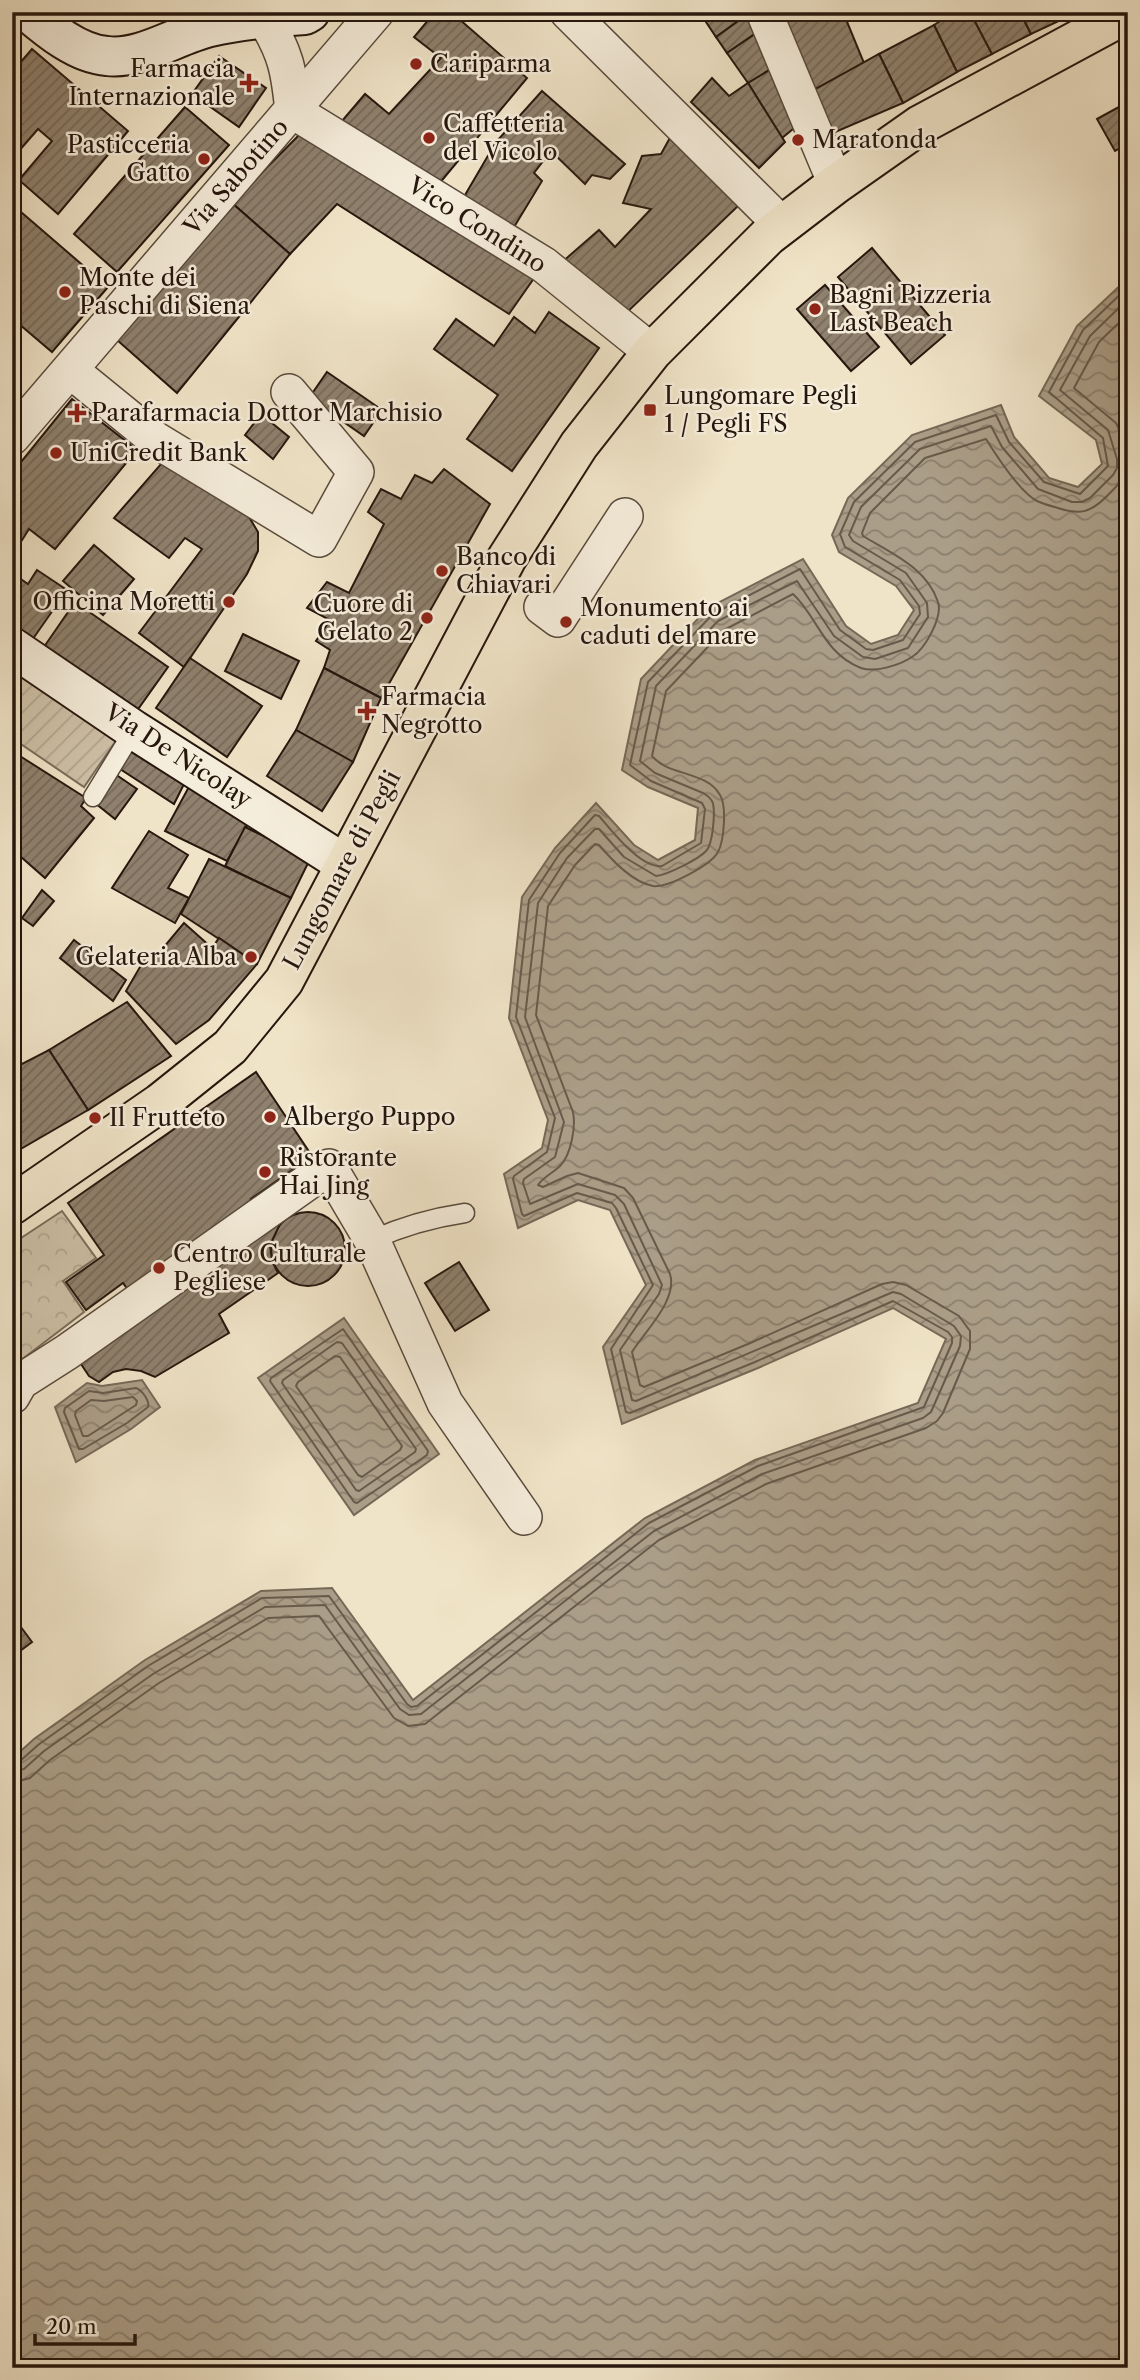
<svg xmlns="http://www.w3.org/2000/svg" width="1140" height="2380" viewBox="0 0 1140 2380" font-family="'Libre Caslon Text',serif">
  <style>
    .forest { fill: url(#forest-crowns); stroke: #7a6c5a; stroke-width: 2 }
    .garden { fill: url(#garden-furrows); stroke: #7a6c5a; stroke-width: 2 }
    .water { fill: url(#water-waves); stroke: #766857; stroke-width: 2 }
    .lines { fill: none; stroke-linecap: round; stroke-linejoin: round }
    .shore { stroke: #685a4a; stroke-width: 2 }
    .building { fill: url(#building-hatch); stroke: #26160d; stroke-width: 2 }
    .lane-casing { stroke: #584a3c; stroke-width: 21 }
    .street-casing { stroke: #584a3c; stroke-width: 38 }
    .secondary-casing { stroke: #26160d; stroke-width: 42 }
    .primary-casing { stroke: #26160d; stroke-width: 42 }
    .lane { stroke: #f5eddb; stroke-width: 18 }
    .street { stroke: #f5eddb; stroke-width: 35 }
    .secondary { stroke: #f5eddb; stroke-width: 38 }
    .primary { stroke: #f0e4c8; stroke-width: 38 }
    .poi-dot { fill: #8f2418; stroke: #f5eddb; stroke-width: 2.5 }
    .labels { text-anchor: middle; stroke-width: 5; stroke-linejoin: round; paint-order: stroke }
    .poi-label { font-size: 24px; fill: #26160d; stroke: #f5eddb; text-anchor: start }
    .street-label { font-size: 24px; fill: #26160d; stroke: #f5eddb }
  </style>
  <defs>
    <pattern id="forest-crowns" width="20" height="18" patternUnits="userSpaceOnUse" patternTransform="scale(1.75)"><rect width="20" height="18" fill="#cec1a8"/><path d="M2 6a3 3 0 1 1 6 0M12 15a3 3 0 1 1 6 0" fill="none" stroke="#b1a58f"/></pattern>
    <pattern id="garden-furrows" width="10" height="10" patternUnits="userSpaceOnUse" patternTransform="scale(1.75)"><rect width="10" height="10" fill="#cec1a8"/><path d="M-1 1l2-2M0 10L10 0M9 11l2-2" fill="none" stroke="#b1a58f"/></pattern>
    <pattern id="water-waves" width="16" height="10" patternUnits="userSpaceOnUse" patternTransform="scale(1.75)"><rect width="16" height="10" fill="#ab9e88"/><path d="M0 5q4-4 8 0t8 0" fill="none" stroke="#8b806e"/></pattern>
    <pattern id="building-hatch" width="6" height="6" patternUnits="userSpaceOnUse" patternTransform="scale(1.75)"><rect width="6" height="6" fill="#8f816e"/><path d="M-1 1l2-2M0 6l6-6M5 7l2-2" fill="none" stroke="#756959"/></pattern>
  </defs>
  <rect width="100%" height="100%" fill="#f0e4c8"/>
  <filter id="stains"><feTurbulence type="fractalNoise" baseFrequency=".00286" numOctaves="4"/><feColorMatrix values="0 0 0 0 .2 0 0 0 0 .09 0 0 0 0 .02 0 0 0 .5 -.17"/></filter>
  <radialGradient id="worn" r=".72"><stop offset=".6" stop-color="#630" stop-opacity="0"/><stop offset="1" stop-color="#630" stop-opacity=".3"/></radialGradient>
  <!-- forest -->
  <polygon class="forest" points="62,1211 96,1258 63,1281 84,1312 12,1367 12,1244"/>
  <!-- garden -->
  <polygon class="garden" points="12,661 120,735 84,787 12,738"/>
  <!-- water -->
  <g class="water">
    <polygon points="1128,278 1128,2368 12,2368 12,1759 34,1739 145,1660 261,1591 332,1588 413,1700 645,1518 755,1460 918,1403 946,1339 893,1308 758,1368 622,1424 603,1347 646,1285 610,1210 578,1200 518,1228 504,1174 542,1148 548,1120 509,1018 522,897 555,848 596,803 634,845 658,860 695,840 698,808 648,787 622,770 641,679 708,608 803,559 846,626 871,644 898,635 914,610 896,586 839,552 832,535 848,498 912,435 1001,405 1014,437 1049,478 1078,487 1102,464 1096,440 1039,396 1077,326"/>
    <polygon points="344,1318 439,1454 354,1515 258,1378"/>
    <polygon points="142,1380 160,1407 131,1429 76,1462 55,1407 87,1383 102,1386"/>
  </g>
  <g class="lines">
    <!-- shore -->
    <g class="shore">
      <polyline points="1128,314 1099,342 1074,388 1116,423 1121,433 1128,459"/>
      <polygon points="343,1329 428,1451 427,1455 357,1503 354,1502 270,1381 271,1378"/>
      <polygon points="337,1342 342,1343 416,1449 415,1452 359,1491 356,1490 282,1383 283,1380"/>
      <polygon points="335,1356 340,1357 402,1446 400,1450 362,1477 358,1475 296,1386 298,1382"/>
      <path d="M 136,1388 C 142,1390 150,1401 148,1407 L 127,1423 L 83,1449 L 79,1449 L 64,1412 L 65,1408 L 89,1391 L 103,1393 Z"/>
      <polygon points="133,1397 137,1401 136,1405 88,1436 83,1436 75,1415 76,1411 91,1400 104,1401"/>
      <path d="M 12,1764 L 19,1762 L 38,1745 L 148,1666 L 262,1598 L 329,1596 L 407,1704 L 411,1707 L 417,1706 L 649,1523 L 758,1466 L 924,1407 L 952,1343 L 952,1337 L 948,1332 L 893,1301 L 755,1362 L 630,1413 L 626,1412 L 611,1349 L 653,1285 L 616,1208 L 612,1203 L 577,1193 L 524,1216 L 522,1214 L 513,1179 L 514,1176 L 547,1152 L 555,1118 L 516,1017 L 529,900 L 560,853 L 595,815 L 599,816 C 612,831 641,869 662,866 L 701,843 L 705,809 L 702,803 L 651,781 L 630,765 L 648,682 L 713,614 L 800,569 L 840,630 L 866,649 L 873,650 L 903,640 L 920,614 L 919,606 L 900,580 L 845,547 L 840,534 L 854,502 L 915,442 L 996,415 L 1009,442 L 1044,482 L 1080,494 L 1108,466 L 1103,438 L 1049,392 L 1083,330 L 1128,287"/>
      <path d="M 12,1772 L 24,1769 L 44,1751 L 153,1674 L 265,1607 L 325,1605 L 400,1709 L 409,1715 L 421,1714 L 654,1531 L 762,1474 L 923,1418 L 931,1412 L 960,1346 L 961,1336 L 954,1326 L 901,1294 L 893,1292 L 636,1401 L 632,1400 L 620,1350 L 659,1294 L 662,1285 L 624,1204 L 615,1195 L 578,1184 L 530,1204 L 523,1183 L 524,1179 L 555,1157 L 564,1122 L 525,1017 L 538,903 L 567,858 L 595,829 L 599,829 L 624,857 L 656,876 C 667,875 699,859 706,851 C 713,844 716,809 712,801 C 709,796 708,796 703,793 L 655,773 L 640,761 L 656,686 L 718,621 L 797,581 L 834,636 L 863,657 L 875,659 L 908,648 L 928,617 L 927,603 L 906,573 L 853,541 L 849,535 L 861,507 L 920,449 L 991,426 L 1002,447 L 1038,489 L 1072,502 L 1082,502 L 1090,498 L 1113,475 L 1117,468 L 1117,459 L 1108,430 L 1060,390 L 1090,336 L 1128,299"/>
      <path d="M 12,1783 L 30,1778 L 50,1760 L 159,1683 L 268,1618 L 319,1616 L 394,1718 L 408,1726 L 425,1724 L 659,1540 L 766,1484 L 926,1428 L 937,1421 L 943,1413 L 970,1349 L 970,1331 L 959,1316 L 906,1285 L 893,1282 L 882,1284 L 748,1344 L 644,1387 L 640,1385 L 632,1352 C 645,1331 678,1300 670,1274 L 633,1198 L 624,1188 L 578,1173 L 567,1176 L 543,1187 L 538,1185 C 543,1177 553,1173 560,1166 C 571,1155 576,1127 573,1112 L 536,1015 L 548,906 L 575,865 L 595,844 L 599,845 C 612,860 632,882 653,886 C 668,888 711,865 718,852 C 724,841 727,806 720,795 C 707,771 668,776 652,756 L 666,691 L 724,630 L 793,594 C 818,617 823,653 861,668 C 875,673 900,665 912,657 C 925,649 943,617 938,602 C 927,568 891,553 863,536 L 862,533 L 870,513 L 925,458 L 986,439 C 996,455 1020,492 1037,501 C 1043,504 1051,506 1058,508 C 1079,515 1090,513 1106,497 C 1115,488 1124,480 1128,467"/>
    </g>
  </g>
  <!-- building -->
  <g class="building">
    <polygon points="435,12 451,12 527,78 434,190 336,128 365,94 389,114 441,58 414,37"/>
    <polygon points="701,12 751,12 716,37 700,13"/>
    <polygon points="751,12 765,27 727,53 716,37"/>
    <polygon points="781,12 843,12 864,63 814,90"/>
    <polygon points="955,12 970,12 992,54 957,72 934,25"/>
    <polygon points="970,12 1020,12 1031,34 992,54"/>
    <polygon points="1020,12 1060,12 1063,19 1031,34"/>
    <polygon points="934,25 957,72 903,103 879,54"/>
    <polygon points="765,27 781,63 748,83 727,53"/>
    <polygon points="32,49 128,131 58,214 19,180 52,141 38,129 12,159 12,72"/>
    <polygon points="879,54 903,103 833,133 814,90"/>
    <polygon points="219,56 266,88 239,127 192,94"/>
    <polygon points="781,63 804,120 782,138 748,83"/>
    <polygon points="712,78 729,96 748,83 785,142 759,168 691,102"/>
    <polygon points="542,91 625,164 610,179 592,175 585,184 551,151 534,173 542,181 511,232 458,207 496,142"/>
    <polygon points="1128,102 1128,144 1115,151 1097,119"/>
    <polygon points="185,107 229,145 117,272 74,234"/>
    <polygon points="302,132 539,271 509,314 337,204 290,254 232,203"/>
    <polygon points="671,136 739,205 621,318 561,263 599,230 615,247 651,209 623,203 642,156 661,154"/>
    <polygon points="232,203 290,254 177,393 117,340"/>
    <polygon points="21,212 108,287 52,352 12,318 12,222"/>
    <polygon points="872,248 945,335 911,364 838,277"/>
    <polygon points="825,285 879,347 851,371 797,309"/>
    <polygon points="549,312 599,348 512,471 467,439 498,395 434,349 456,319 494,346 514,317 535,333"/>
    <polygon points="327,372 382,410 364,436 309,398"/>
    <polygon points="72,399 137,450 55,549 29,529 12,556 12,473"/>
    <polygon points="261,414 289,437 273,459 245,435"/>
    <polygon points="171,461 246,512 258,532 258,551 247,574 184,667 139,633 202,549 185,538 169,558 114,518 161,464"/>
    <polygon points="444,469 490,504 381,698 324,668 330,650 316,641 330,620 307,608 327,582 349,593 384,524 368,512 381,489 401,499 415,475 432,483"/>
    <polygon points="94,545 134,579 103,615 63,581"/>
    <polygon points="37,570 67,590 30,643 12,632 12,573 28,584"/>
    <polygon points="75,602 168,667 136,712 44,647"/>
    <polygon points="243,634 299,661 281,699 225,671"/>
    <polygon points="190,658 262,706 227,757 156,708"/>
    <polygon points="324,668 381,698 353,762 296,730"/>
    <polygon points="296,730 353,762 322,811 267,776"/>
    <polygon points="137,741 187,778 174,804 120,769"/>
    <polygon points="12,751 86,798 81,806 94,818 45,878 12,849"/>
    <polygon points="115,774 137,789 115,819 95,803"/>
    <polygon points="191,783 253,814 227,861 165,831"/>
    <polygon points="245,827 310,859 291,898 225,866"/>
    <polygon points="149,831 188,855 168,888 189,898 175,923 112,888"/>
    <polygon points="209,859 291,898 257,964 181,914"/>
    <polygon points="42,890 54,901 33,926 22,918"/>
    <polygon points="184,923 212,948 219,938 257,964 209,1020 176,1044 126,991 147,955 154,959"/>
    <polygon points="74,940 126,980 113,1001 60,958"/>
    <polygon points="127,1002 171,1056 88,1110 49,1050"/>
    <polygon points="49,1050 88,1110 12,1154 12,1069"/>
    <polygon points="256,1072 312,1156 251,1199 257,1206 131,1294 123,1283 86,1310 66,1282 104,1255 68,1203"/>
    <circle cx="308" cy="1249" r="37"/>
    <polygon points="281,1222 270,1245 272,1261 278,1273 219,1314 229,1333 155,1377 141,1371 126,1369 113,1372 99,1382 89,1376 81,1364 83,1352"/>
    <polygon points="459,1262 489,1310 455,1331 425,1283"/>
    <polygon points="12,1615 32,1642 12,1657"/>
  </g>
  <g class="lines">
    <defs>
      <g id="lane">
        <polyline points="93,797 134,730"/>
        <path d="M 372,1240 C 403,1226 431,1218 465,1213"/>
      </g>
      <g id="street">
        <polyline points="568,12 782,225"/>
        <polyline points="764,12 836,184"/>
        <path d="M 264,18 C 286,53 289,71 293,111"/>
        <polyline points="293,111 544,265 652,352"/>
        <polyline points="70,370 156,440 319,539 356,472 289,392"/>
        <polyline points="12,437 376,12"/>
        <polyline points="542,607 558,619 625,516"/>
        <polyline points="12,1396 20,1382 67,1352 329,1167 372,1240 445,1403 524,1517"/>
      </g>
      <g id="secondary">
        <path d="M 28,12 C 49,30 78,54 107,56 C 142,60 176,35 210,27 C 241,20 273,17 305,15 L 310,12"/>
        <polyline points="12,647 134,730 345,864"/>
      </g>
      <polyline id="primary" points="12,1205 160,1103 230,1047 284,981 507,558 579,445 652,352 768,236 836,184 920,125 1128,13"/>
    </defs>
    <!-- lane casing -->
    <use href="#lane" class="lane-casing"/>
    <!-- street casing -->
    <use href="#street" class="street-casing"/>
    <!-- secondary casing -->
    <use href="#secondary" class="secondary-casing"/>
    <!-- primary casing -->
    <use href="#primary" class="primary-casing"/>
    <!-- lane -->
    <use href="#lane" class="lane"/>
    <!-- street -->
    <use href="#street" class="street"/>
    <!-- secondary -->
    <use href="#secondary" class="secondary"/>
    <!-- primary -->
    <use href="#primary" class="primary"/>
  </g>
  <!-- markers -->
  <g class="poi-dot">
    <circle cx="416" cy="64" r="7"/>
    <path d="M245.5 72.5h7v7h7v7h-7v7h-7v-7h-7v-7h7z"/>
    <circle cx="429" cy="138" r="7"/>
    <circle cx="798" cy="140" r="7"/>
    <circle cx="204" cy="159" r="7"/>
    <circle cx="65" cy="292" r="7"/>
    <circle cx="815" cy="309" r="7"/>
    <rect x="643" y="403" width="14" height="14" rx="3.5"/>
    <path d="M73.5 402.5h7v7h7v7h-7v7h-7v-7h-7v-7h7z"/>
    <circle cx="56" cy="453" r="7"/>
    <circle cx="442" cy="571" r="7"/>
    <circle cx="229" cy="602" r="7"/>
    <circle cx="427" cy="618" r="7"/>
    <circle cx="566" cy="622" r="7"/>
    <path d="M363.5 700.5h7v7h7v7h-7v7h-7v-7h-7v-7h7z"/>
    <circle cx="251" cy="957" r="7"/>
    <circle cx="270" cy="1117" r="7"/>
    <circle cx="95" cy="1118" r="7"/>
    <circle cx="265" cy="1172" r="7"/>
    <circle cx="159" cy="1268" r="7"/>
  </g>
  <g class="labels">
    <!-- poi labels -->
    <g class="poi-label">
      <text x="430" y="72">Cariparma</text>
      <text x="235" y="77" text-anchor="end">Farmacia<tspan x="235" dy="28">Internazionale</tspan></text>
      <text x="443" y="132">Caffetteria<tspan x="443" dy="28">del Vicolo</tspan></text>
      <text x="812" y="148">Maratonda</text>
      <text x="190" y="153" text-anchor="end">Pasticceria<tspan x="190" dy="28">Gatto</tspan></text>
      <text x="79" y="286">Monte dei<tspan x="79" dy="28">Paschi di Siena</tspan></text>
      <text x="829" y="303">Bagni Pizzeria<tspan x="829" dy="28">Last Beach</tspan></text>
      <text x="664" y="404">Lungomare Pegli<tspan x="664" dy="28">1 / Pegli FS</tspan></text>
      <text x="91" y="421">Parafarmacia Dottor Marchisio</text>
      <text x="70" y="461">UniCredit Bank</text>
      <text x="456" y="565">Banco di<tspan x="456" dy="28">Chiavari</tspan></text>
      <text x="215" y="610" text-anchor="end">Officina Moretti</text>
      <text x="413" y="612" text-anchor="end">Cuore di<tspan x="413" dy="28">Gelato 2</tspan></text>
      <text x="580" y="616">Monumento ai<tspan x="580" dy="28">caduti del mare</tspan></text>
      <text x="381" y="705">Farmacia<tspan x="381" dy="28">Negrotto</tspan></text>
      <text x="237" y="965" text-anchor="end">Gelateria Alba</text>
      <text x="284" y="1125">Albergo Puppo</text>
      <text x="109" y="1126">Il Frutteto</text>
      <text x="279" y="1166">Ristorante<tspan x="279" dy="28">Hai Jing</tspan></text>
      <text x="173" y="1262">Centro Culturale<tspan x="173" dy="28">Pegliese</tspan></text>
    </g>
    <!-- street labels -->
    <g class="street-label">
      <text transform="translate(236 177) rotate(-49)" y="8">Via Sabotino</text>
      <text transform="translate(477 225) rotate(32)" y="8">Vico Condino</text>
      <text transform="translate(178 756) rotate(33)" y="8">Via De Nicolay</text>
      <text transform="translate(342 870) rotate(-62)" y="8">Lungomare di Pegli</text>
    </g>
  </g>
  <!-- margin -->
  <rect width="1140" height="2380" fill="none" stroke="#f0e4c8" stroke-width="42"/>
  <rect x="14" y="14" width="1112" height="2352" fill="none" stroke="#26160d" stroke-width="3.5"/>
  <rect x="21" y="21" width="1098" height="2338" fill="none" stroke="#26160d" stroke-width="2"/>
  <!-- scale -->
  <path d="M35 2334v10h100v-10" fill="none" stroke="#26160d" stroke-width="3.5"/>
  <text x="46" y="2334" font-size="21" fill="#26160d" stroke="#f5eddb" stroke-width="5" paint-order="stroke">20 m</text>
  <rect width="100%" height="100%" filter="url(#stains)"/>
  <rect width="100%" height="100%" fill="url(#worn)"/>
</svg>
